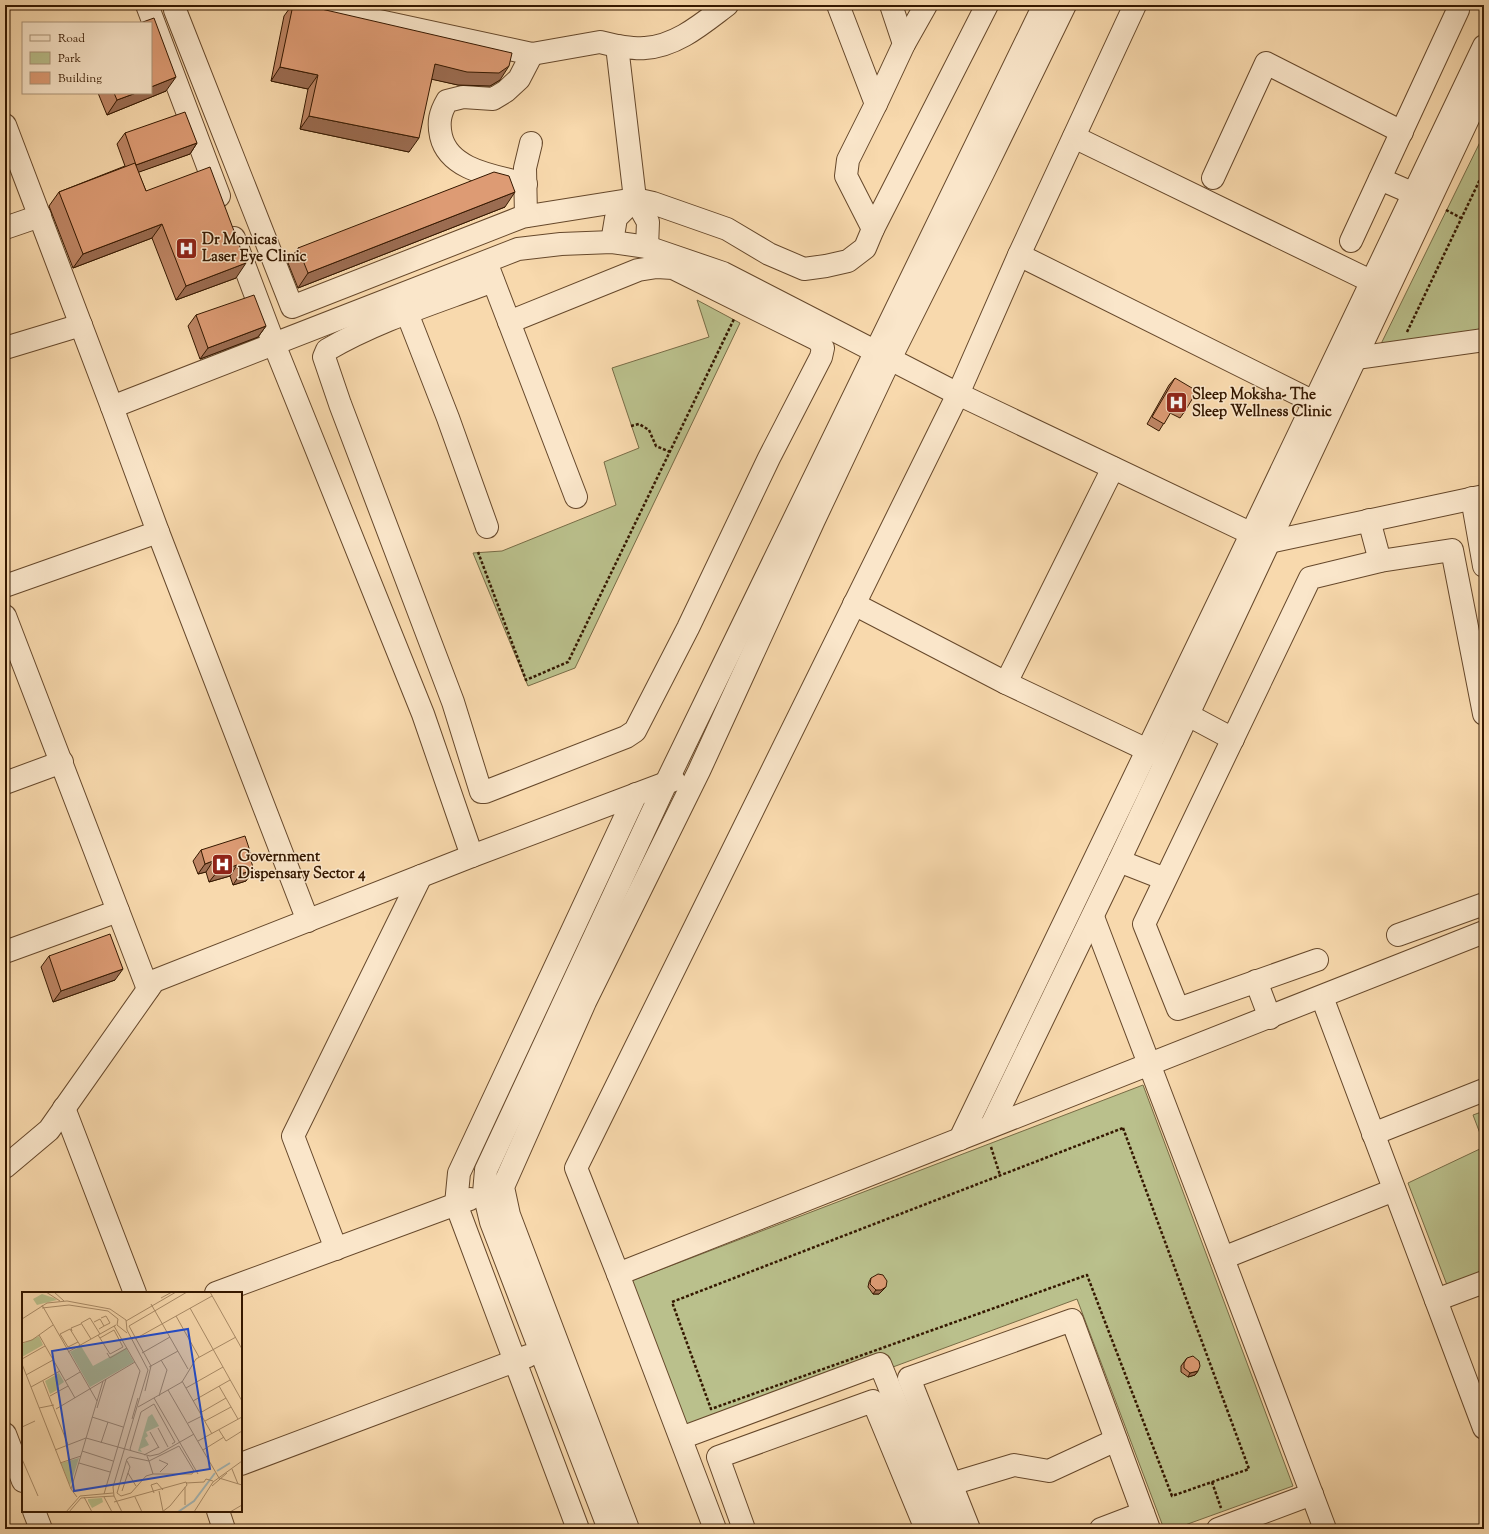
<svg xmlns="http://www.w3.org/2000/svg" width="1489" height="1534" viewBox="0 0 1489 1534" font-family="'Sorts Mill Goudy',serif">
  <style>
    .green { fill: #bac08c; stroke: #786c46 }
    .lines { fill: none; stroke-linecap: round; stroke-linejoin: round }
    .minor-casing { stroke: #66482b; stroke-width: 24 }
    .path { stroke: #351800; stroke-width: 2.5; stroke-dasharray: 3 2; stroke-linecap: butt }
    .minor { stroke: #fae6ca; stroke-width: 22 }
    .wall { fill: #be8564; stroke: #351800 }
    .shaded-wall { fill: #9b6c51; stroke: #351800 }
    .building { fill: #dd9b74; stroke: #351800 }
    .labels { text-anchor: middle; stroke-width: 3; stroke-linejoin: round; paint-order: stroke }
    .poi-label { font-size: 15px; font-weight: bold; fill: #351800; stroke: #fae6ca; text-anchor: start }
    .inset-river { fill: none; stroke: #a4b7b7; stroke-width: 2 }
    .inset-road { fill: none; stroke: #aa8c68; stroke-width: 1 }
    .view { fill: #1d4ed8; fill-opacity: 0.15; stroke: #1d4ed8; stroke-width: 2 }
    .inset-edge { fill: none; stroke: #351800; stroke-width: 2 }
  </style>
  <rect width="100%" height="100%" fill="#f8d9ad"/>
  <filter id="stains"><feTurbulence type="fractalNoise" baseFrequency=".005" numOctaves="4"/><feColorMatrix values="0 0 0 0 .2 0 0 0 0 .09 0 0 0 0 .02 0 0 0 .5 -.17"/></filter>
  <radialGradient id="worn" r=".72"><stop offset=".6" stop-color="#630" stop-opacity="0"/><stop offset="1" stop-color="#630" stop-opacity=".3"/></radialGradient>
  <!-- green -->
  <g class="green">
    <polygon points="1484,134 1484,332 1379,348"/>
    <polygon points="697,300 740,323 575,668 528,686 473,553 502,551 616,505 604,462 639,448 612,368 709,337"/>
    <polygon points="1143,1085 1293,1486 1174,1529 1164,1529 1077,1299 690,1442 631,1281"/>
    <polygon points="1484,1111 1484,1144 1473,1115"/>
    <polygon points="1484,1147 1484,1271 1447,1285 1408,1183"/>
  </g>
  <g class="lines">
    <defs>
      <g id="minor">
        <polyline points="147,5 219,196"/>
        <polyline points="176,5 175,10 292,307 522,217 635,199 653,203 727,229 769,254 804,269 826,266 848,261 865,248 873,229 987,5"/>
        <polyline points="305,5 532,54 600,42 617,46 635,199 648,222 647,247"/>
        <polyline points="838,5 876,104"/>
        <polyline points="891,5 904,44"/>
        <path d="M 617,46 C 626,47 636,49 645,48 C 677,46 703,23 727,5"/>
        <polyline points="5,125 112,407 158,532 308,921"/>
        <polyline points="1074,137 1385,288"/>
        <polyline points="1213,178 1266,63 1402,132"/>
        <polyline points="1380,179 1426,199"/>
        <path d="M 526,184 C 496,176 449,171 441,136 C 438,122 440,113 447,101 L 463,97 L 493,99 L 506,91 L 519,79 L 532,54"/>
        <polyline points="526,216 525,168 531,143"/>
        <polyline points="5,228 40,216"/>
        <polyline points="873,229 846,176 848,160 876,104 904,44 926,5"/>
        <polyline points="234,238 274,344 423,714 472,856"/>
        <polyline points="1351,241 1458,10"/>
        <polyline points="612,242 616,218 635,199"/>
        <polyline points="1019,255 1328,409"/>
        <polyline points="488,267 576,497"/>
        <path d="M 493,281 C 438,302 378,320 327,350 L 324,357 L 340,404 L 453,702 L 481,792 L 485,792 L 626,737 L 635,731 L 688,628 L 769,458 L 821,357 L 823,348 L 818,340 L 673,268 L 657,267 L 638,270 L 509,322"/>
        <polyline points="407,313 448,418 487,527"/>
        <polyline points="5,348 81,325"/>
        <polyline points="1356,358 1484,340"/>
        <polyline points="112,407 518,249 561,244 612,242 647,247 723,273 958,394 1269,542 1484,496"/>
        <polyline points="1472,498 1484,566"/>
        <polyline points="1369,520 1380,561"/>
        <polyline points="5,586 158,532"/>
        <polyline points="854,604 1006,683 1160,756"/>
        <polyline points="5,616 148,989"/>
        <polyline points="1006,683 1113,468"/>
        <polyline points="1188,715 1233,739"/>
        <polyline points="5,783 62,762"/>
        <polyline points="1119,861 1165,879"/>
        <polyline points="1093,917 1201,1200 1325,1529"/>
        <polyline points="1398,935 1484,904"/>
        <polyline points="5,952 118,911"/>
        <polyline points="1317,960 1178,1009 1144,924 1310,578 1380,561 1452,550 1484,714"/>
        <polyline points="1256,981 1270,1018"/>
        <polyline points="1322,997 1484,1428"/>
        <polyline points="64,1108 135,1293"/>
        <polyline points="991,1126 1119,861 1484,85"/>
        <polyline points="1373,1134 1484,1090"/>
        <polyline points="960,1139 1235,568 1484,46"/>
        <polyline points="5,1167 49,1130 154,981 472,856 674,780"/>
        <polyline points="336,1249 293,1136 421,876"/>
        <polyline points="1223,1258 1394,1190"/>
        <polyline points="618,1274 1484,932"/>
        <polyline points="216,1293 470,1199"/>
        <polyline points="1436,1300 1484,1282"/>
        <polyline points="5,1434 23,1481"/>
        <polyline points="681,1438 880,1364 947,1529"/>
        <polyline points="241,1464 528,1356"/>
        <polyline points="951,1484 1014,1465 1049,1471 1116,1440"/>
        <polyline points="34,1511 41,1529"/>
        <polyline points="218,1511 224,1529"/>
        <polyline points="578,1529 456,1204 459,1173 636,794"/>
        <polyline points="609,1529 491,1222 484,1193 486,1170 666,783 1044,5"/>
        <polyline points="628,1529 509,1215 503,1187 585,1002 699,771 814,520 890,359 983,173 1065,5"/>
        <polyline points="715,1529 618,1274 576,1168 958,394 1019,255 1135,5"/>
        <polyline points="744,1529 718,1457 873,1401 926,1529"/>
        <polyline points="969,1529 909,1378 1072,1320 1149,1529"/>
        <polyline points="1101,1529 1143,1513"/>
        <polyline points="1218,1529 1312,1494"/>
      </g>
    </defs>
    <!-- minor casing -->
    <use href="#minor" class="minor-casing"/>
    <!-- path -->
    <g class="path">
      <polyline points="1446,210 1461,218"/>
      <polyline points="1407,332 1484,171"/>
      <polyline points="631,426 639,424 649,430 656,446 670,452"/>
      <polyline points="478,552 526,680 568,662 734,319"/>
      <polygon points="1123,1128 1249,1469 1172,1496 1087,1275 711,1409 672,1302"/>
      <polyline points="991,1147 1000,1175"/>
      <polyline points="1212,1482 1221,1508"/>
    </g>
    <!-- minor -->
    <use href="#minor" class="minor"/>
  </g>
  <!-- wall -->
  <g class="wall">
    <polygon points="292,5 304,5 500,80 490,86 458,85 432,79 409,152 300,129 308,89 271,81 284,16"/>
    <polygon points="166,91 107,115 98,93 151,93"/>
    <polygon points="125,133 197,143 190,154 138,172 146,191 236,278 176,300 152,238 73,268 49,206 59,192 125,166 117,144"/>
    <polygon points="505,207 298,288 288,263 298,248"/>
    <polygon points="196,315 266,326 258,337 200,359 188,326"/>
    <polygon points="1175,378 1185,411 1180,418 1170,413 1159,431 1147,424 1169,385"/>
    <polygon points="201,850 251,862 246,881 233,885 230,876 209,882 206,872 198,874 193,861"/>
    <polygon points="49,956 115,980 53,1002 41,967"/>
    <polygon points="871,1278 886,1287 879,1294 873,1294 868,1287 869,1282"/>
    <polygon points="1187,1358 1198,1371 1195,1375 1188,1377 1181,1372 1181,1366"/>
  </g>
  <!-- shaded-wall -->
  <g class="shaded-wall">
    <polygon points="435,64 509,66 500,80 490,86 458,85 426,78"/>
    <polygon points="280,67 318,75 308,89 271,81"/>
    <polygon points="176,77 166,91 107,115 117,100 136,93 151,93 151,87"/>
    <polygon points="309,116 419,138 409,152 300,129"/>
    <polygon points="197,143 190,154 128,176 136,165"/>
    <polygon points="515,192 505,207 298,288 308,273"/>
    <polygon points="162,224 152,238 73,268 83,254"/>
    <polygon points="246,263 236,278 176,300 186,286"/>
    <polygon points="266,326 258,337 200,359 208,348"/>
    <polygon points="213,861 206,872 198,874 205,864"/>
    <polygon points="237,865 230,876 209,882 217,872"/>
    <polygon points="254,870 246,881 233,885 240,874"/>
    <polygon points="123,969 115,980 53,1002 61,991"/>
    <polygon points="886,1287 879,1294 873,1294 876,1290"/>
    <polygon points="1198,1371 1195,1375 1188,1377 1190,1373"/>
  </g>
  <!-- building -->
  <g class="building">
    <polygon points="293,5 304,5 512,53 509,66 499,73 467,72 435,64 419,138 309,116 318,75 280,67"/>
    <polygon points="154,18 176,77 151,87 151,23 140,23"/>
    <polygon points="114,93 136,93 117,100"/>
    <polygon points="185,112 197,143 136,165 125,133"/>
    <polygon points="135,163 146,191 210,167 246,263 186,286 162,224 83,254 59,192"/>
    <polygon points="494,172 509,176 515,192 308,273 298,248"/>
    <polygon points="254,295 266,326 208,348 196,315"/>
    <polygon points="1175,378 1197,391 1185,411 1175,405 1164,424 1152,417"/>
    <polygon points="245,836 253,860 251,861 254,870 240,874 237,865 217,872 213,861 205,864 201,850"/>
    <polygon points="110,934 123,969 61,991 49,956"/>
    <polygon points="878,1274 883,1275 887,1281 886,1287 881,1290 876,1290 870,1284 871,1278"/>
    <polygon points="1193,1356 1199,1361 1200,1366 1198,1371 1190,1373 1184,1368 1184,1363 1187,1358"/>
  </g>
  <!-- icons -->
  <defs>
    <symbol id="hospital-square" viewBox="-11 -11 22 22"><rect x="-9" y="-9" width="18" height="18" rx="4" fill="#8f2418" stroke="#fae6ca"/><path d="M-5-5h3v3.5h4V-5h3V5h-3V1.5h-4V5h-3Z" fill="#fff"/></symbol>
  </defs>
  <g fill-rule="evenodd">
    <use href="#hospital-square" x="174" y="236" width="25" height="25"/>
    <use href="#hospital-square" x="1164" y="390" width="25" height="25"/>
    <use href="#hospital-square" x="210" y="852" width="25" height="25"/>
  </g>
  <g class="labels">
    <!-- poi labels -->
    <g class="poi-label">
      <text x="202" y="244">Dr Monicas<tspan x="202" dy="17">Laser Eye Clinic</tspan></text>
      <text x="1192" y="399">Sleep Moksha- The<tspan x="1192" dy="17">Sleep Wellness Clinic</tspan></text>
      <text x="238" y="861">Government<tspan x="238" dy="17">Dispensary Sector 4</tspan></text>
    </g>
  </g>
  <!-- overview -->
  <g transform="translate(22 1292)">
    <rect width="220" height="220" fill="#f8d9ad"/>
    <path d="M 20,2 L 32,6 L 35,8 L 15,13 L 11,7 ZM 17,44 L 21,53 L 0,65 L 0,52 ZM 59,54 L 71,74 L 104,56 L 112,70 L 68,95 L 48,60 ZM 37,81 L 42,90 L 36,94 L 37,97 L 28,102 L 23,89 ZM 130,122 L 137,134 L 124,140 L 126,144 L 123,146 L 127,153 L 118,157 L 120,160 L 116,159 L 126,125 ZM 57,166 L 48,194 L 39,171 ZM 80,206 L 81,210 L 70,216 L 66,209 L 66,207 Z" fill="#bac08c"/>
    <path class="inset-river" d="M 195,179 L 208,171M 156,220 L 172,209 L 193,181"/>
    <path class="inset-road" d="M 24,0 L 38,9M 32,0 L 42,9M 188,0 L 220,57M 139,6 L 150,0M 129,12 L 166,77M 20,13 L 75,109M 20,16 L 47,13 L 86,19 L 96,27M 168,16 L 220,109M 154,24 L 177,65M 79,26 L 84,24 L 88,31 L 82,34M 0,27 L 25,11 L 45,9 L 88,17 L 104,28 L 105,38 L 126,78 L 91,195 L 92,204 L 100,220M 96,27 L 95,33 L 105,41M 104,29 L 154,0M 72,30 L 78,27 L 82,34 L 77,37M 50,39 L 49,36 L 59,32M 17,43 L 53,106M 76,43 L 88,62 L 101,55 L 92,38 L 78,46M 69,47 L 59,31 L 68,26 L 78,42M 113,47 L 190,4M 56,50 L 46,55 L 38,42 L 48,37 L 56,50 L 58,53M 0,51 L 10,48 L 31,33M 46,60 L 94,33M 85,61 L 88,66 L 105,56M 120,61 L 148,45M 0,67 L 23,54M 0,72 L 49,197M 127,75 L 156,59M 4,83 L 31,68M 21,89 L 46,153M 43,89 L 58,80M 160,89 L 190,142M 197,94 L 216,127M 9,95 L 38,79M 164,96 L 201,75M 146,98 L 197,186 L 220,193M 123,99 L 129,74 L 107,34 L 165,0M 28,104 L 46,94M 137,104 L 145,78 L 139,68M 132,106 L 176,182M 171,109 L 208,88M 116,115 L 160,90 L 174,67 L 214,45M 17,116 L 32,113M 75,116 L 84,87M 34,117 L 113,70M 178,121 L 204,106M 70,125 L 101,135M 110,127 L 116,106M 183,129 L 209,115M 166,131 L 180,124M 0,135 L 13,129M 136,136 L 146,155M 197,138 L 204,149 L 220,139M 128,140 L 137,156M 176,149 L 220,125M 79,151 L 86,130M 33,158 L 64,146 L 128,164 L 137,162 L 172,142M 181,158 L 202,145M 60,159 L 91,169M 109,159 L 108,157 L 119,120 L 132,112 L 153,150 L 150,152M 122,163 L 137,155M 125,164 L 127,169 L 131,182 L 170,182 L 172,179 L 157,154 L 127,169 L 108,165 L 105,167 L 95,201 L 99,204 L 109,201 L 124,184 L 131,182M 0,167 L 16,204M 137,168 L 146,172 L 138,180M 38,171 L 59,164M 57,171 L 88,180M 210,177 L 216,192M 106,181 L 114,194M 164,191 L 182,190 L 184,187 L 191,189M 190,194 L 205,181M 100,199 L 108,175 L 105,169M 137,199 L 141,219M 132,201 L 129,193 L 135,191 L 141,198M 82,202 L 118,79 L 92,34M 55,205 L 49,197 L 81,89M 62,205 L 70,220M 82,205 L 90,220M 113,205 L 120,220M 92,210 L 164,190 L 165,193 L 148,214 L 140,220M 163,213 L 163,195M 44,220 L 58,204 L 91,201M 47,220 L 59,206 L 92,204M 172,220 L 191,190 L 220,169M 208,220 L 220,213"/>
    <path class="view" d="M 166,37 L 188,177 L 52,199 L 30,59 Z"/>
    <rect width="220" height="220" class="inset-edge"/>
  </g>
  <!-- margin -->
  <rect width="1489" height="1534" fill="none" stroke="#f8d9ad" stroke-width="20"/>
  <rect x="6" y="6" width="1477" height="1522" fill="none" stroke="#351800" stroke-width="2"/>
  <rect x="10" y="10" width="1469" height="1514" fill="none" stroke="#351800"/>
  <!-- legend -->
  <rect x="22" y="22" width="130" height="72" fill="#fae6ca" stroke="#ab9479"/>
  <rect x="30" y="35" width="20" height="6" fill="#fae6ca" stroke="#ab9479"/>
  <text x="58" y="42" font-size="12" fill="#351800">Road</text>
  <rect x="30" y="52" width="20" height="12" fill="#bac08c" stroke="#ab9479"/>
  <text x="58" y="62" font-size="12" fill="#351800">Park</text>
  <rect x="30" y="72" width="20" height="12" fill="#dd9b74" stroke="#ab9479"/>
  <text x="58" y="82" font-size="12" fill="#351800">Building</text>
  <rect width="100%" height="100%" filter="url(#stains)"/>
  <rect width="100%" height="100%" fill="url(#worn)"/>
</svg>
